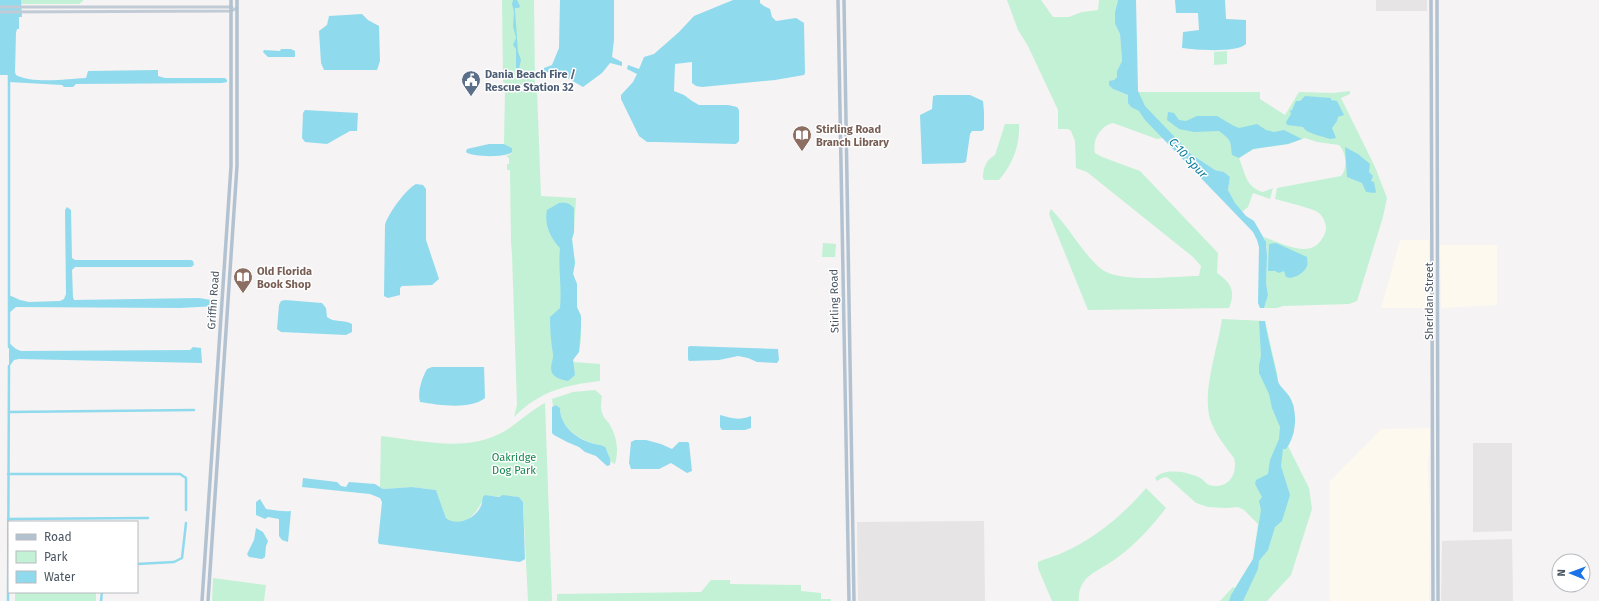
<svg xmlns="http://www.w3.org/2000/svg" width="1599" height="601" viewBox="0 0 1599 601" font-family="'Fira Sans',sans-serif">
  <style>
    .commercial { fill: #fdf9ef }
    .education { fill: #e6e4e5 }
    .green { fill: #c3f1d5 }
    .water { fill: #90daee }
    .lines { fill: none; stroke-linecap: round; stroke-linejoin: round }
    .canal { stroke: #90daee; stroke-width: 2.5 }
    .secondary { stroke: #c1cbd6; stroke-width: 3 }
    .primary { stroke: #b3c2d1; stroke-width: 3.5 }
    .labels { text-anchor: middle; stroke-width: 3; stroke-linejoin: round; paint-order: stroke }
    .service-label { font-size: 11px; font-weight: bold; fill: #4e5e75; stroke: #fff; text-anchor: start }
    .education-label { font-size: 11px; font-weight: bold; fill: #785e54; stroke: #fff; text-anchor: start }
    .street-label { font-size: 11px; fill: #4a5661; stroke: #fff }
    .park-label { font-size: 11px; fill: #17864f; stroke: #fff }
    .water-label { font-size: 12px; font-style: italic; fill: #0c7c9b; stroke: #fff }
  </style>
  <rect width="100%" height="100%" fill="#f5f3f3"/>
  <!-- commercial -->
  <g class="commercial">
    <polygon points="1400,240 1429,240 1429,305 1428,308 1381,308"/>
    <polygon points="1440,245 1497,245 1497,305 1441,308"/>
    <polygon points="1430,428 1430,453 1428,461 1430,519 1429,601 1330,601 1330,481 1381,429"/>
  </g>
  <!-- education -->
  <g class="education">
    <rect x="1376" y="0" width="51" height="11"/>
    <polygon points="1473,443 1512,443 1512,531 1473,532"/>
    <polygon points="984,521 985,601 858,601 857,522"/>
    <polygon points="1512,539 1513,601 1441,601 1442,541"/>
  </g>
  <!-- green -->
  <g class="green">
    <polygon points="15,0 83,0 83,1 79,4 15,4"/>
    <polygon points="502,0 534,0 535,84 533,85 508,85 503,82"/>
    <path d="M 1007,0 L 1041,0 L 1053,17 L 1069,17 L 1082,12 L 1098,10 L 1099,0 L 1118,0 L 1115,12 L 1115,24 L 1120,34 L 1122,61 L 1117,71 L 1117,77 L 1114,80 L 1113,89 L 1128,95 L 1138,92 L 1260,92 L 1260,99 L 1285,115 L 1299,92 L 1333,93 L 1350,91 L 1350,94 L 1341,98 L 1375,167 L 1387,198 L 1383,217 L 1357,301 L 1349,304 L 1283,306 L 1277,308 L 1264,308 L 1268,295 L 1266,283 L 1267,247 L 1264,237 C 1285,244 1314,262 1325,233 C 1328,227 1324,218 1319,213 C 1313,208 1285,202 1275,199 L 1277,188 L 1341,176 C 1348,169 1346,151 1339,145 L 1317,142 L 1305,138 L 1288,144 L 1254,149 L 1239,158 C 1245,172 1245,187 1263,192 L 1273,188 L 1270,199 L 1253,193 L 1248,207 L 1242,212 L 1235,204 L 1228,190 L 1230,177 L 1224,172 L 1215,170 L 1191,154 L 1181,145 L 1163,138 L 1157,139 L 1113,123 C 1100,126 1092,140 1095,153 L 1102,157 L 1140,171 L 1218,253 L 1217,273 C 1231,283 1236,291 1229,308 L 1088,310 L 1049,214 L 1051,209 C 1069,227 1081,251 1100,268 C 1118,284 1175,276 1199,276 L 1201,266 L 1193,257 L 1087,172 L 1076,168 L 1075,141 L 1071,131 L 1068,129 L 1058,129 L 1058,110 L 1028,46 L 1018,30 Z"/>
    <polygon points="1227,51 1227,64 1214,65 1214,52"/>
    <path d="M 505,91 L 537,91 L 541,196 L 576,198 L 574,232 L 572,239 L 575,263 L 573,274 L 577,284 L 577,307 L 581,316 L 581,339 L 579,352 L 574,356 L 573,360 L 574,362 L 600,364 L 600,381 C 565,385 540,391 514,417 L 517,405 L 512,254 L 511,242 L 510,170 L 507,170 L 507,164 L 509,164 L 509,158 L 506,156 L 511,154 L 512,148 L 504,144 Z"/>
    <path d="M 1005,124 L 1019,124 C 1020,145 1013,164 999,180 L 984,180 L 983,178 C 983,168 986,160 995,155 Z"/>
    <polygon points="823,243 836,244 835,257 822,257"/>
    <path d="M 1222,319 L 1265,321 L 1277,373 L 1278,383 L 1289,396 L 1294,406 L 1294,432 L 1288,446 L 1309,488 L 1312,509 L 1291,575 L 1267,601 L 1220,601 L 1233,587 L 1235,588 L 1253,559 L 1258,524 L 1244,510 L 1238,507 L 1226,508 L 1208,507 L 1196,503 L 1167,477 L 1162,478 L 1157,481 L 1155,478 C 1165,467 1190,472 1202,479 C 1206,483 1208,486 1215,486 C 1230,487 1238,472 1234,458 C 1225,446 1215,434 1210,419 C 1202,391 1218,348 1222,319 Z"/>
    <path d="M 595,390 L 602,396 C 601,403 600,409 603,415 C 604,419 608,421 610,425 C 617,438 619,450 615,464 C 609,462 607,454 606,448 C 602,444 597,445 591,443 C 576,437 560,426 560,408 L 556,405 L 553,406 L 552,399 L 573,392 Z"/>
    <path d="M 545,403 L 552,601 L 528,601 L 523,502 L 519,497 C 507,495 497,498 485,495 C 479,510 464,533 446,518 L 436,490 L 412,487 L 383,489 L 380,487 L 381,436 C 418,440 464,452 499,434 C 516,426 529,411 545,403 Z"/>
    <path d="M 1146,488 L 1166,508 C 1152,526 1136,544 1118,557 C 1108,565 1093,571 1085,580 C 1080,586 1078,594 1079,601 L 1052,601 L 1038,568 L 1038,562 C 1047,558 1056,556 1064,552 C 1096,538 1124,514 1146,488 Z"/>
    <polygon points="213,578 266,585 264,601 212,601"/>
    <polygon points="711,580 730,580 730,584 801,585 801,591 821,593 821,599 831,599 831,601 557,601 557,594 701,592"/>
    <rect x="15" y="592" width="81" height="9"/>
  </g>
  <!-- water -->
  <g class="water">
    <path d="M 0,0 L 21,0 L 22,17 L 19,17 L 19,29 L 17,29 L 16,33 L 15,72 L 16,75 C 33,84 67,79 86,78 L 88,71 L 158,70 L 158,76 L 165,78 L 225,78 L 227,80 L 227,82 L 222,83 L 76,84 L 73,87 L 64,87 L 62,85 L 9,82 L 9,75 L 0,75 Z"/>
    <polygon points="513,0 517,0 520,6 519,8 515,8 515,10 518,52 521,60 519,69 516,68 516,49 513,45 516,38 513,26 514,12 512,4"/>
    <polygon points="560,0 614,0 614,40 612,57 622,62 622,66 610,63 602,73 583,87 562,75 542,71 544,68 552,65 559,48"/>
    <polygon points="733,0 760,0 760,3 764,6 770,9 772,17 776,21 796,18 804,23 805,73 804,75 775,80 702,87 696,86 692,83 692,62 675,64 674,91 684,95 692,101 699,105 728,105 737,107 739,110 739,141 736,144 656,142 647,142 639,136 621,99 621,95 633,82 637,74 627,69 628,65 639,69 644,57 654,54 679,32 694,16"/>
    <polygon points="1118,0 1136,0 1138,91 1145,106 1191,154 1215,170 1224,172 1230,177 1228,190 1235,203 1246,216 1254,221 1266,242 1267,256 1266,283 1268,295 1264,308 1260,308 1258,303 1259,247 1257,240 1253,232 1145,120 1139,111 1131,107 1128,103 1128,95 1113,89 1109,85 1109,81 1114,80 1117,77 1117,71 1122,61 1120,34 1115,24 1115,12"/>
    <path d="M 1175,0 L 1225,0 L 1226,19 L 1246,20 L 1246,44 C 1237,53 1196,50 1182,48 L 1183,32 L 1199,30 L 1198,13 L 1176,13 Z"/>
    <polygon points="362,14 368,20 379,26 380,61 377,70 324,70 321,63 319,31 327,25 329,16"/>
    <polygon points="281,49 291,49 295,51 295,57 268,57 263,52 264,50 280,51"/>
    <polygon points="937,95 970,95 983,101 984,112 984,129 982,131 972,131 970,134 966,162 963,163 922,164 920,115 932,109 933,96"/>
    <path d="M 1305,96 L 1331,98 L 1331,100 L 1337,101 L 1344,115 L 1338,117 L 1337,121 L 1332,128 L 1336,138 L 1330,139 C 1322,136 1307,134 1303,127 L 1287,125 L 1286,122 L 1291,114 L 1290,111 L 1292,110 L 1296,101 L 1300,101 Z"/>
    <polygon points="305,110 358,113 357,131 350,131 327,144 305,142 302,138 303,113"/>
    <path d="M 1168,112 L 1174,113 L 1179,120 L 1186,121 L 1197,116 L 1217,116 L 1234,126 L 1239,128 L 1257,124 L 1266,130 L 1274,132 L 1284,130 L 1302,139 L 1288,144 L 1253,149 L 1239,158 L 1232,155 C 1230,140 1232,141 1219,131 L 1194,132 L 1179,129 L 1167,120 Z"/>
    <path d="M 489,144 L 504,144 L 512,148 L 512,152 C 506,158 471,157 466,152 L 467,149 Z"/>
    <polygon points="1345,147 1358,154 1370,164 1369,172 1373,176 1371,181 1374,182 1376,192 1375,193 1366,192 1362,183 1347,177"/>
    <path d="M 416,184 L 423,185 L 426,189 L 426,240 L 439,279 L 432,285 L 402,286 L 400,288 L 400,295 L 388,298 L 384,296 L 385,225 C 388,214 406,189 416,184 Z"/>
    <path d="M 559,203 C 566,202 570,203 574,208 L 574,232 L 572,239 L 575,263 L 573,274 L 577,284 L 577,307 L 581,316 L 581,327 L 579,352 L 573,360 L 575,375 L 568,381 C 562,380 555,378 552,373 C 549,366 554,360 553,354 C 551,342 550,330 550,317 L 560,308 C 562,288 558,268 560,248 C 550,238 544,224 547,210 Z"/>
    <polygon points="67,207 71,210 72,258 75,260 191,260 193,261 194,265 191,267 75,267 72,270 73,297 74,300 199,298 217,301 217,306 180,308 16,307 9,313 9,295 20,300 29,302 60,301 64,299 66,294 65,210"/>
    <path d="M 1276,243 L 1307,257 C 1307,259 1308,264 1307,266 C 1304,274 1292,280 1286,277 L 1284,271 L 1279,273 L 1275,271 L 1268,271 L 1269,244 Z"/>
    <path d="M 285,300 L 322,303 L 326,308 L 327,317 C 334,323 344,319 352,324 L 352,332 L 346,335 L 281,332 L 277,329 L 279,305 L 281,301 Z"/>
    <path d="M 1259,321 L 1265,321 C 1268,341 1274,361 1278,381 C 1279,386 1286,391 1289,396 C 1298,410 1297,435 1286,449 L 1283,449 L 1281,466 L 1290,495 L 1282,521 L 1275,527 L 1268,550 L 1259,561 L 1258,569 L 1243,601 L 1229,601 L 1231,595 L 1253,559 L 1261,510 L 1259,501 L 1262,497 L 1255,484 L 1256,480 L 1268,474 L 1270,460 L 1279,439 L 1280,427 L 1272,408 L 1269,394 L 1259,373 L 1259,365 L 1261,356 Z"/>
    <polygon points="9,343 16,349 21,351 190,350 193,347 201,348 202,363 19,359 14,360 9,367"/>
    <polygon points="690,346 778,349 779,360 777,363 757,362 748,358 738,356 719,360 689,361 688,359 688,347"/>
    <path d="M 432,367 L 484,367 L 485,398 C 470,410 438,405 420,402 C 417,392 422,378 427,369 Z"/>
    <path d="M 556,405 L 560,408 C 560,426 576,438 591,443 C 597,445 602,444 606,448 C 607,454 612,459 610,465 L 607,466 L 596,456 L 585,452 L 579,447 L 567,442 L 554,435 L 552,433 L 552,407 Z"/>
    <path d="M 720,415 C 731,418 738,421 751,416 L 751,428 L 745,430 L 722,430 L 720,427 Z"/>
    <polygon points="646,440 661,444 672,449 679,442 688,442 689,443 692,471 687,473 671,463 659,469 631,469 629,463 631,442 635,440"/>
    <path d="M 303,478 L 337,482 L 341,486 L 346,487 L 349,482 L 375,484 L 383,489 L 412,487 L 436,490 L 446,518 C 457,527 475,519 481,506 C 482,504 482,500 483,497 L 485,495 L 499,497 L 503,495 L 519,497 L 523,502 L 525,559 L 520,562 L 379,544 L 378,542 L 382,502 L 380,498 L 370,494 L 302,487 Z"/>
    <path d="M 260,499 L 266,509 C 275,510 283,512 291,511 L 288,542 L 282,540 L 279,536 L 279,519 L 268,517 L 265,519 L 256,515 L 256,502 Z"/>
    <polygon points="256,528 263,532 268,541 266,546 265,557 262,559 249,557 247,554 254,540"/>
  </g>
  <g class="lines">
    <!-- canal -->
    <g class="canal">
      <polyline points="9,74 9,347"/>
      <polyline points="9,412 194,410"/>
      <polyline points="8,474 180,474 186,478 186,510"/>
      <polyline points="8,519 148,518"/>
      <polyline points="137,564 174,562 182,558 186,523"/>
      <polyline points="8,601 9,366"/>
      <polyline points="101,601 102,592"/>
    </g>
    <!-- secondary -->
    <g class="secondary">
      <polyline points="0,7 232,7"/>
      <polyline points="0,12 231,11 237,8"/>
    </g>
    <!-- primary -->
    <g class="primary">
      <polyline points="838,0 849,601"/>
      <polyline points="844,0 854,601"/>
      <polyline points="1431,0 1433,601"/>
      <polyline points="1437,0 1438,601"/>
      <polyline points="202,601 231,166 231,0"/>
      <polyline points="208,601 237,166 237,0"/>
    </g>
  </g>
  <!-- icons -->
  <defs>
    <symbol id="civic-pin" viewBox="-11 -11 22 30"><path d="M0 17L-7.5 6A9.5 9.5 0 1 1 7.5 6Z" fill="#5c6f8a" stroke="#fff"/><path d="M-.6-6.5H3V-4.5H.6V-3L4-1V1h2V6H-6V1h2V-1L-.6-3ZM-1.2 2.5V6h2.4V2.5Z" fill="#fff"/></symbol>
    <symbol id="library-pin" viewBox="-11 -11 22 30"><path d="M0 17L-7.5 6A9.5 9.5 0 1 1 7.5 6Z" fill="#8d6e63" stroke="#fff"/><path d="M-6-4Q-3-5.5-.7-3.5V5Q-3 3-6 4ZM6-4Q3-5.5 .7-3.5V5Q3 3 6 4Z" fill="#fff"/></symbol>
  </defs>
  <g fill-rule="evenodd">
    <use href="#civic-pin" x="460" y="69" width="22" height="30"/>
    <use href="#library-pin" x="791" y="124" width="22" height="30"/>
    <use href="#library-pin" x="232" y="266" width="22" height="30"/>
  </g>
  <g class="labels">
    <!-- service labels -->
    <g class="service-label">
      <text x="485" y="78">Dania Beach Fire /<tspan x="485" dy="13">Rescue Station 32</tspan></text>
    </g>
    <!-- education labels -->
    <g class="education-label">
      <text x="816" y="133">Stirling Road<tspan x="816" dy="13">Branch Library</tspan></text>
      <text x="257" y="275">Old Florida<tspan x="257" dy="13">Book Shop</tspan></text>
    </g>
    <!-- street labels -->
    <g class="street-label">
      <text transform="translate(213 300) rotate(-86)" y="4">Griffin Road</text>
      <text transform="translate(834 301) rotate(-91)" y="4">Stirling Road</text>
      <text transform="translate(1429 301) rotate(-90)" y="4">Sheridan Street</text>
    </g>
    <!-- park labels -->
    <g class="park-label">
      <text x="514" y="461">Oakridge<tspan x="514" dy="13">Dog Park</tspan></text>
    </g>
    <!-- water labels -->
    <g class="water-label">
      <text transform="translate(1188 158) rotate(47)" y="4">C-10 Spur</text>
    </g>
  </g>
  <!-- legend -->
  <rect x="8" y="521" width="130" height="72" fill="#ffffff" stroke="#b7bbc0"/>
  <rect x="16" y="534" width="20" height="6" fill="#b3c2d1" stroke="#b7bbc0"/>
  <text x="44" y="541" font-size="12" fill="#4a5661">Road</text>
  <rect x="16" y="551" width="20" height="12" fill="#c3f1d5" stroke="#b7bbc0"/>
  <text x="44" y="561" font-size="12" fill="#4a5661">Park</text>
  <rect x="16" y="571" width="20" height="12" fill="#90daee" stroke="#b7bbc0"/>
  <text x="44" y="581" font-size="12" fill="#4a5661">Water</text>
  <!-- north arrow -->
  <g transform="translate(1571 573) rotate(271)"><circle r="19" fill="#ffffff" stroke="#b7bbc0"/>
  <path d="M0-3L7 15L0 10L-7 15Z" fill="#1a73e8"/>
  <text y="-6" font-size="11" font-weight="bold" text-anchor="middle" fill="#4a5661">N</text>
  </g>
</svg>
